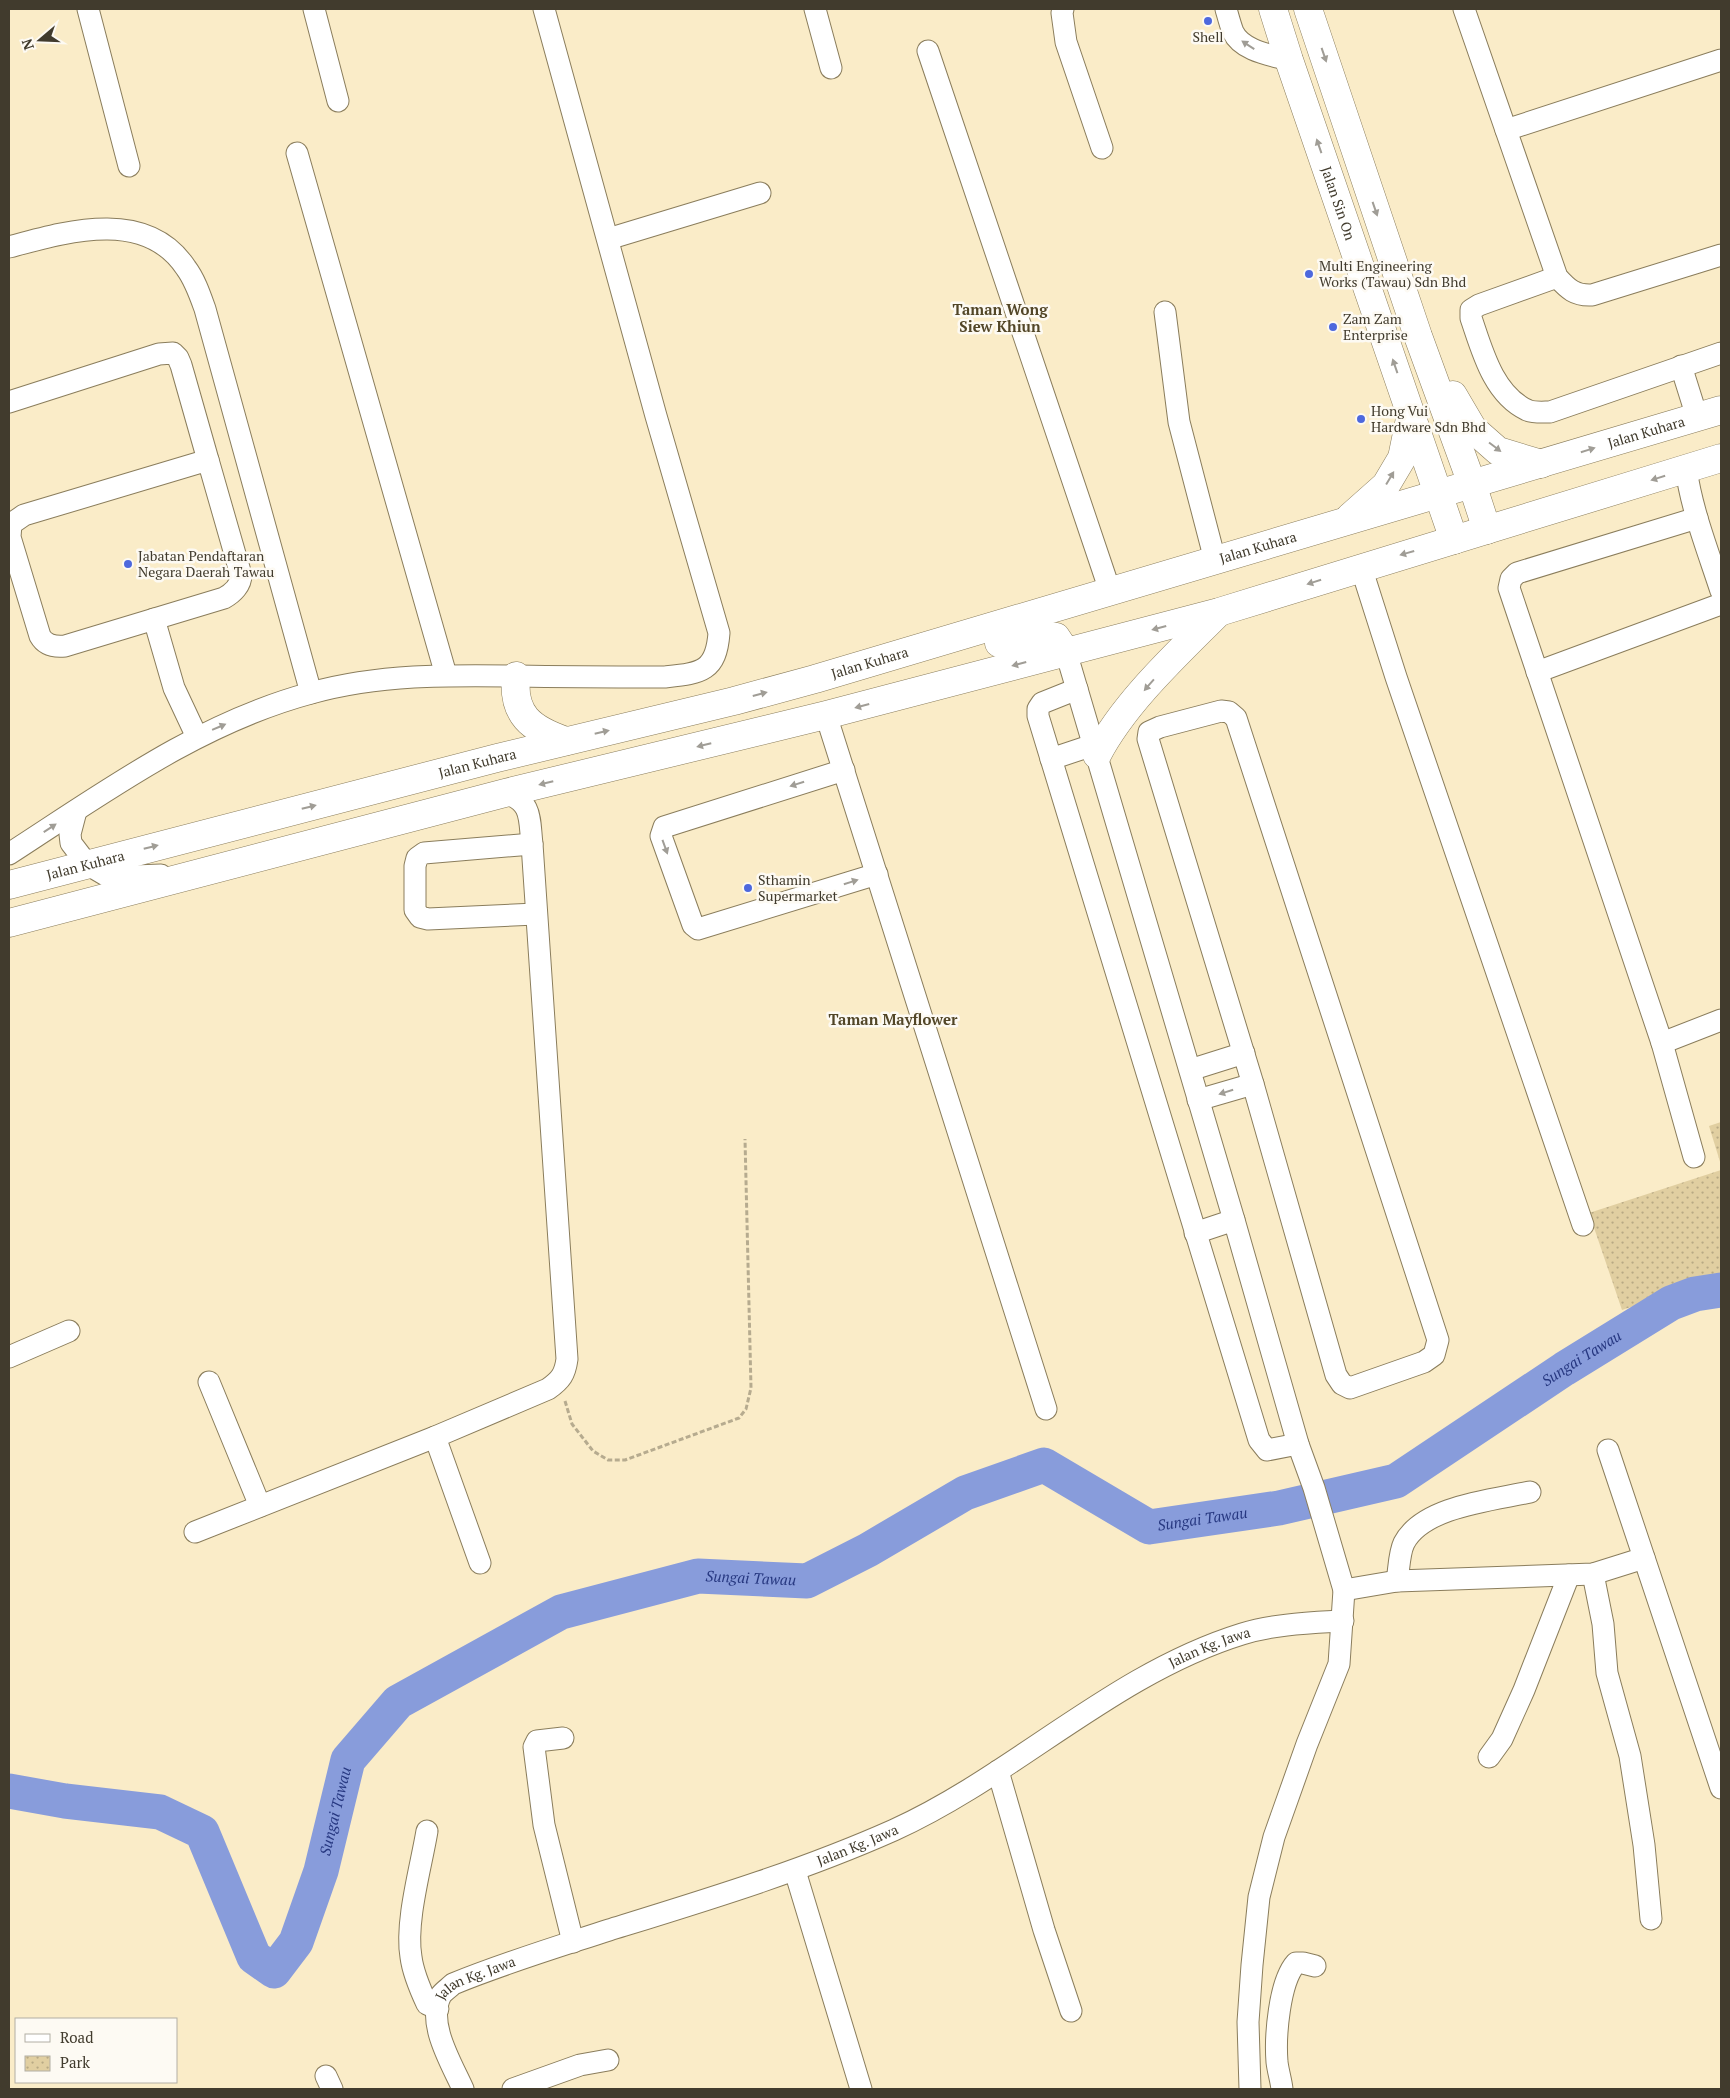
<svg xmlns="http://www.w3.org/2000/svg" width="1730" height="2098" viewBox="0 0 1730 2098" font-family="'PT Serif',serif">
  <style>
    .park { fill: url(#park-dots) }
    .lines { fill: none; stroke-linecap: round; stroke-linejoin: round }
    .river { stroke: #889cdb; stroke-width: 35 }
    .minor-casing { stroke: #8a7d5c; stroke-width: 23 }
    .major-casing { stroke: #8a7d5c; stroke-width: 29 }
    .path { stroke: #b6ab8f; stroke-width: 3; stroke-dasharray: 5 2.5; stroke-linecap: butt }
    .minor { stroke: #fff; stroke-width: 21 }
    .major { stroke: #fff; stroke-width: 28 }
    .oneway { fill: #a09d96 }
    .poi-dot { fill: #4d68dd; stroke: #fdfaf3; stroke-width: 2 }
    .labels { text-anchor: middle; stroke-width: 5; stroke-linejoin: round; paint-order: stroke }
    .poi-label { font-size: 14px; fill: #413b2d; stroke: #fdfaf3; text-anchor: start }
    .street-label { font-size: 14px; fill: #413b2d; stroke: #fdfaf3 }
    .neighbourhood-label { font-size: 15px; font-weight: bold; fill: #524627; stroke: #fdfaf3 }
    .water-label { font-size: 15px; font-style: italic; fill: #273881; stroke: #fdfaf3 }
  </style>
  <defs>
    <pattern id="park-dots" width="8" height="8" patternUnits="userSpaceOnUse" patternTransform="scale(1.25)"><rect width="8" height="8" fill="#e1cfa1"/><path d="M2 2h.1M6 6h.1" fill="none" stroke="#b8a984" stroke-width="1.8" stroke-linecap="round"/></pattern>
  </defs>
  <rect width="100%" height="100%" fill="#faecc8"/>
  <!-- park -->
  <g class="park">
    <polygon points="1721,1122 1721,1165 1709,1126"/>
    <polygon points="1721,1170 1721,1277 1622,1310 1589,1213"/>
  </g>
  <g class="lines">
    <!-- river -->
    <path class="river" id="s1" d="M 9,1791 L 65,1801 L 160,1812 L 202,1832 L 254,1957 L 274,1971 L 296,1942 L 321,1871 L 348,1760 L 398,1702 L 561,1612 L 698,1576 L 807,1581 L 868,1550 L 965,1493 L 1044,1465 L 1149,1527 L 1279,1508 L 1396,1481 L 1564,1369 L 1671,1303 L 1695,1294 L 1721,1290"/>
    <defs>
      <g id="minor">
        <polyline points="88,9 129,166"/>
        <polyline points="314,9 338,101"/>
        <polyline points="815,9 831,68"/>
        <polyline points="1063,9 1062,13 1066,42 1102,148"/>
        <path d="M 1226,9 C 1228,16 1230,24 1233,32 C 1242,51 1271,55 1289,60"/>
        <path d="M 1464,9 L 1557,277 C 1568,289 1575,296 1592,295 L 1721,255"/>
        <polyline points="928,51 1110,591"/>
        <polyline points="1506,130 1721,60"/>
        <polyline points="297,153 446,675"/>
        <polyline points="608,239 760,193"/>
        <path d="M 9,247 C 65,232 146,207 186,268 C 195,280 200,295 205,309 L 311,693"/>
        <path d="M 1557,277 L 1479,305 L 1471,310 L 1471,318 C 1482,350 1493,394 1527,410 C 1533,413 1543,412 1550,412 L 1721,353"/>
        <polyline points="1165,312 1179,422 1215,560"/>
        <polyline points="1681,366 1697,417"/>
        <polyline points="9,402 159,354 173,353 178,358 181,365 208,460"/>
        <path d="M 208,460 L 241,575 C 241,585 233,593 224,598 L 65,646 C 55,647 45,645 40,636 L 10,537 L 11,524 L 24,515 Z"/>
        <path d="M 1686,469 C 1692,511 1708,551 1721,591"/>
        <polyline points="1361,567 1396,677 1583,1225"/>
        <polyline points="154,619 174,688 197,737"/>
        <polyline points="1066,652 1234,1220 1298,1444 1314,1488 1344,1590 1339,1664 1307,1744 1274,1837 1259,1897 1252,1965 1248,2022 1250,2089"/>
        <polyline points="1537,672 1721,604"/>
        <polyline points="1077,689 1042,703 1038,709 1038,716 1259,1440 1267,1450 1298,1444"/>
        <polygon points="1221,711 1229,712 1236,718 1438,1340 1434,1355 1424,1362 1350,1388 1342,1384 1336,1375 1253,1084 1148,739 1149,732 1160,727"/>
        <polyline points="826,715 1046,1409"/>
        <polyline points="1051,759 1093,745"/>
        <polyline points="844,770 664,827 661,836 693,925 698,929 877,874"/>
        <polyline points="76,811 70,834 71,843 87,864 109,877 161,875"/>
        <polyline points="532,844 424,853 417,858 415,866 415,910 420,917 428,919 536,914"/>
        <path d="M 9,854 C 105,792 199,723 311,693 C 379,674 448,675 518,676 C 567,677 616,677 665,677 C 701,673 716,672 719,633 L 656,416 L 544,9"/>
        <polyline points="1662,1043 1721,1020"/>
        <polyline points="1190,1070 1244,1053"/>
        <polyline points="1198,1100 1253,1084"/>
        <polyline points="1694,1157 1662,1043 1509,588 1511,579 1517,573 1697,518"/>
        <polyline points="1195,1233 1234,1220"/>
        <polyline points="9,1357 69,1331"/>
        <polyline points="209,1382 260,1506"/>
        <polyline points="435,1437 480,1563"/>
        <polyline points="1608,1450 1721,1788"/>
        <path d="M 195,1532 L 435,1437 L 548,1389 C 561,1380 565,1374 567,1359 L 532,844 C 529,819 533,802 505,793"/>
        <polyline points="1593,1574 1603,1624 1607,1673 1630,1756 1644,1845 1651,1919"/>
        <path d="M 1397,1581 C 1399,1570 1399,1553 1404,1543 C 1423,1506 1494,1500 1530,1492"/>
        <polyline points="1344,1590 1397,1581 1593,1574 1644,1558"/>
        <polyline points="563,1738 537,1741 534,1747 544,1825 573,1942"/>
        <polyline points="1489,1757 1502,1739 1524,1690 1569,1575"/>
        <polyline points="998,1771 1044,1930 1071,2011"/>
        <path d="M 427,1831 C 421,1867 405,1922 411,1957 C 413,1973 420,1989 427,2004 L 438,2009"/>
        <polyline points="795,1871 861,2089"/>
        <polyline points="326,2076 332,2089"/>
        <path id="s2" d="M 463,2089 C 452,2064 426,2023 441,1995 C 444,1991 449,1988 453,1984 C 504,1963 557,1947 609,1930 C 706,1900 802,1871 894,1830 C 1015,1775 1113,1674 1242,1634 C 1274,1624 1309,1623 1343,1621"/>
        <polyline points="513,2089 580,2065 608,2060"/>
        <path d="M 1282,2089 C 1281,2080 1278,2071 1277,2062 C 1275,2037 1279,1982 1296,1963 L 1303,1963 L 1315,1966"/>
      </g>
      <g id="major">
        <path id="s3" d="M 1273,9 L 1289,60 L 1454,540"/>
        <polyline points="1308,9 1418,336 1472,484 1487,530"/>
        <polyline points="1453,395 1473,429 1498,451 1541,464"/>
        <polyline points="1350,517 1386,485 1402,458 1411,414"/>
        <polyline points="999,643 1032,634 1056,637 1066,652"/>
        <path d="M 516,676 C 512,715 531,729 566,741"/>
        <path d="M 1097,755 C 1124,703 1176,655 1218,613"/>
        <path id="s4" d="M 9,885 L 497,758 L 734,701 L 815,679 L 1721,410"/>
        <polyline points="9,923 505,793 826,715 1219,612 1721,458"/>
      </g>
    </defs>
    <!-- minor casing -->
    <use href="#minor" class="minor-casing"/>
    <!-- major casing -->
    <use href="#major" class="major-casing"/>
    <!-- path -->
    <polyline class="path" points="565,1401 572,1424 593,1451 608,1460 625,1460 739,1418 746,1409 751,1388 745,1139"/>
    <!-- minor -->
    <use href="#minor" class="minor"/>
    <!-- major -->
    <use href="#major" class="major"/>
  </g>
  <!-- one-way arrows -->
  <defs><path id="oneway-solid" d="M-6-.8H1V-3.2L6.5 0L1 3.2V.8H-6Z" transform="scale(1.25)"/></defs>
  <g class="oneway">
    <use href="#oneway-solid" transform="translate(1248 45) rotate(-147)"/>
    <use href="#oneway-solid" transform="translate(1324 55) rotate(71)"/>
    <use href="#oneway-solid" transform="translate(1319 146) rotate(-109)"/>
    <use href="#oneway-solid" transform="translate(1375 209) rotate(71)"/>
    <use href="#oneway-solid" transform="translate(1395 366) rotate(-109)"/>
    <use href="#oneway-solid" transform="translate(1495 447) rotate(37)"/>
    <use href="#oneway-solid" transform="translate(1588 450) rotate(-17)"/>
    <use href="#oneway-solid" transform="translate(1390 478) rotate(-59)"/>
    <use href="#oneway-solid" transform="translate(1658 478) rotate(163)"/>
    <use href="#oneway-solid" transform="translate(1407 553) rotate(164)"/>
    <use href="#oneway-solid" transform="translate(1314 582) rotate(162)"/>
    <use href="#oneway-solid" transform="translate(1159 628) rotate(165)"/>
    <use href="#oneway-solid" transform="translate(1019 664) rotate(165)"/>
    <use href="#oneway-solid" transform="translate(1149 685) rotate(131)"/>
    <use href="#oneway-solid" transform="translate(760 694) rotate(-15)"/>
    <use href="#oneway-solid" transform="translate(862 706) rotate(165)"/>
    <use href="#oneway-solid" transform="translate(219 727) rotate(-23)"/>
    <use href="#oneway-solid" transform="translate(602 732) rotate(-13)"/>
    <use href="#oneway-solid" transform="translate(704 745) rotate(166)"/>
    <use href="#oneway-solid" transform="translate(546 783) rotate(166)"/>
    <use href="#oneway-solid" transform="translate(797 784) rotate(162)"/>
    <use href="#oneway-solid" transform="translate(309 807) rotate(-14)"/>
    <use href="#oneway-solid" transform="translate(50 828) rotate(-33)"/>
    <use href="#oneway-solid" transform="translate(151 847) rotate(-14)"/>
    <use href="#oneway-solid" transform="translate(665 847) rotate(70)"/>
    <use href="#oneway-solid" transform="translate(851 882) rotate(-17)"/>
    <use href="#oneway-solid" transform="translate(1226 1092) rotate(163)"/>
  </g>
  <!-- markers -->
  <g class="poi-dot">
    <circle cx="1208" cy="21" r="5"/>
    <circle cx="1309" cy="274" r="5"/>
    <circle cx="1333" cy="327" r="5"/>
    <circle cx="1361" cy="419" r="5"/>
    <circle cx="128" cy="564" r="5"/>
    <circle cx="748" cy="888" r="5"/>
  </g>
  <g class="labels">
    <!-- poi labels -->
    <g class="poi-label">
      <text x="1208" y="42" text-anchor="middle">Shell</text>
      <text x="1319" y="271">Multi Engineering<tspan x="1319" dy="16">Works (Tawau) Sdn Bhd</tspan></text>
      <text x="1343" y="324">Zam Zam<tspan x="1343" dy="16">Enterprise</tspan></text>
      <text x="1371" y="416">Hong Vui<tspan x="1371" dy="16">Hardware Sdn Bhd</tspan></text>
      <text x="138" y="561">Jabatan Pendaftaran<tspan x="138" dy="16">Negara Daerah Tawau</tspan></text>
      <text x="758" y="885">Sthamin<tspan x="758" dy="16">Supermarket</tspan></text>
    </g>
    <!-- street labels -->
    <g class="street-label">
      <text dy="5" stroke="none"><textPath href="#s3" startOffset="205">Jalan Sin On</textPath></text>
      <text dy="5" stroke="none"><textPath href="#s4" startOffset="1699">Jalan Kuhara</textPath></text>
      <text dy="5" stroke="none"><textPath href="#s4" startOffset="1294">Jalan Kuhara</textPath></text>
      <text dy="5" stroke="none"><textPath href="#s4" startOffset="889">Jalan Kuhara</textPath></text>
      <text dy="5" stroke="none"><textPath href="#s4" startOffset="484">Jalan Kuhara</textPath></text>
      <text dy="5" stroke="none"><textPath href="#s4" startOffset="79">Jalan Kuhara</textPath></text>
      <text dy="5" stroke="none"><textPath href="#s2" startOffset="949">Jalan Kg. Jawa</textPath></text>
      <text dy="5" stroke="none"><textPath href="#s2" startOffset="544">Jalan Kg. Jawa</textPath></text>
      <text dy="5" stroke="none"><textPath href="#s2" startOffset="139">Jalan Kg. Jawa</textPath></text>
    </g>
    <!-- neighbourhood labels -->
    <g class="neighbourhood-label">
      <text x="1000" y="315">Taman Wong<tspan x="1000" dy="17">Siew Khiun</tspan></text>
      <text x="893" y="1025">Taman Mayflower</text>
    </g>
    <!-- water labels -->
    <g class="water-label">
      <text dy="5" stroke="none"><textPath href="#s1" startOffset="1959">Sungai Tawau</textPath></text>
      <text dy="5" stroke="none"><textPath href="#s1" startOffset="1539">Sungai Tawau</textPath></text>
      <text dy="5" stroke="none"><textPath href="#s1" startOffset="1042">Sungai Tawau</textPath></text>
      <text dy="5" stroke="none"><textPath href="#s1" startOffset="532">Sungai Tawau</textPath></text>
    </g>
  </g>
  <!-- border -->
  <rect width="1730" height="2098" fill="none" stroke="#413b2d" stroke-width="20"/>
  <!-- legend -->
  <rect x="15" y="2018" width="162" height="65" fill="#fdfaf3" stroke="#b2aea4"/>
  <rect x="25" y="2034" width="25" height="8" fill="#ffffff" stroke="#b2aea4"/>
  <text x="60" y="2043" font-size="15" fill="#413b2d">Road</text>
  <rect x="25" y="2056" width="25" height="15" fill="url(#park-dots)" stroke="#b2aea4"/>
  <text x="60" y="2068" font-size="15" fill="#413b2d">Park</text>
  <!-- north arrow -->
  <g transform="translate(40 40) rotate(251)" stroke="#fdfaf3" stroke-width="4" paint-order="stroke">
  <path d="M0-4L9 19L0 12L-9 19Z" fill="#413b2d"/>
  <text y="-8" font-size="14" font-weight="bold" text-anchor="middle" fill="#413b2d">N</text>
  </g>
</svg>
